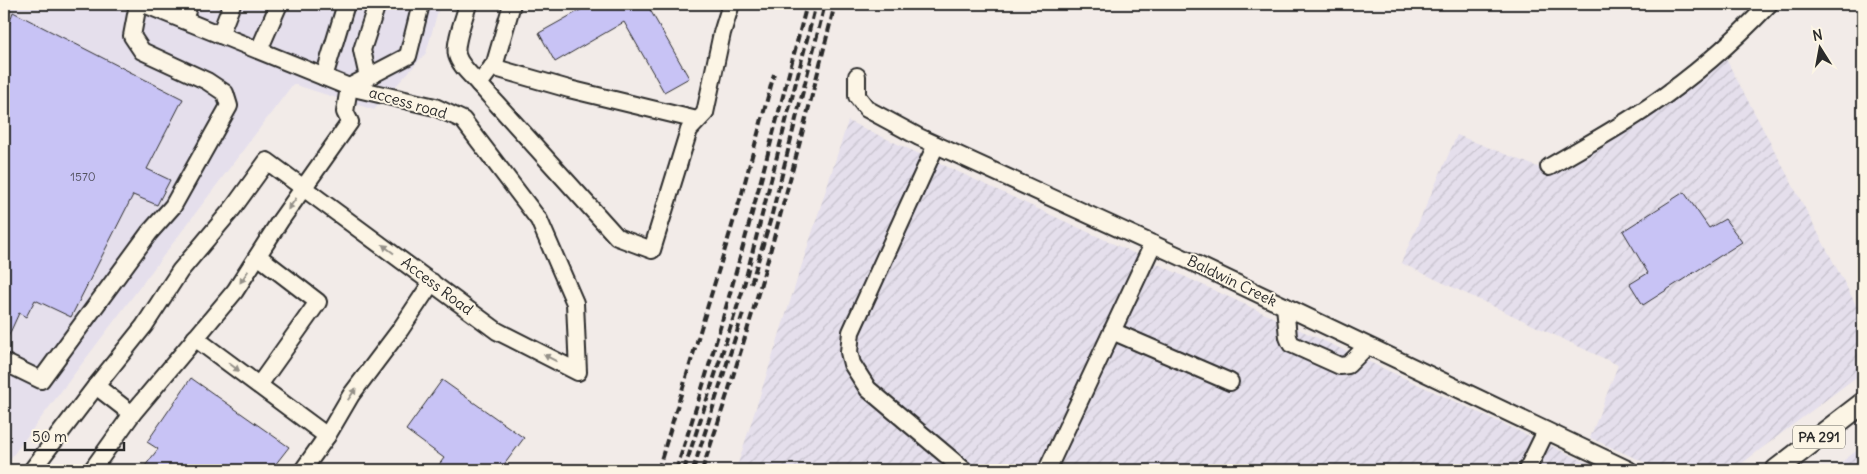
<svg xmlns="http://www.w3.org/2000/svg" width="1867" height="474" viewBox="0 0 1867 474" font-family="Delius,sans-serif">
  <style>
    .built { fill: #e5dfec }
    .industrial { fill: url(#industrial-furrows) }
    .building { fill: #c8c3f5; stroke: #2b2b2b }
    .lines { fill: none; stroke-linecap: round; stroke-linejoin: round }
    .minor-casing { stroke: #2b2b2b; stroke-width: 20 }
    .major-casing { stroke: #2b2b2b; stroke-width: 24 }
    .minor { stroke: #fcf5e5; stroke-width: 16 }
    .major { stroke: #fcf5e5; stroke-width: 20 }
    .rail { stroke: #2b2b2b; stroke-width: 4; stroke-dasharray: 8 4; stroke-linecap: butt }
    .oneway { fill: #949088 }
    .labels { text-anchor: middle; stroke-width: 4; stroke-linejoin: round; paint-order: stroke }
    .number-label { font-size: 12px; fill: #52515e }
    .shield { fill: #fcf5e5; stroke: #6a6863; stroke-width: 1 }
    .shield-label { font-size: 14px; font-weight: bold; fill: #2b2b2b }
    .street-label { font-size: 15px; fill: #2b2b2b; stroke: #fcf5e5 }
  </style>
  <defs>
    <pattern id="industrial-furrows" width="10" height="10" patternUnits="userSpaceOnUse" patternTransform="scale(1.25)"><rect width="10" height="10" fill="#e5dfec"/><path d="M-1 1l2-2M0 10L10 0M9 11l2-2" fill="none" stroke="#c5c0cb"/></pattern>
  </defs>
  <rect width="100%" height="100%" fill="#f2ebe8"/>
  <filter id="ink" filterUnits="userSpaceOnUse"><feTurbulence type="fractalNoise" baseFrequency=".02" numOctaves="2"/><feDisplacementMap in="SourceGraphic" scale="10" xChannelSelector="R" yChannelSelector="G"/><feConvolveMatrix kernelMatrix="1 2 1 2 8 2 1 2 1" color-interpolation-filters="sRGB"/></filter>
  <g filter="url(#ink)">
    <!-- built -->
    <polygon class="built" points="4,4 440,4 426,53 374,110 293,84 4,467"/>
    <!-- industrial -->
    <g class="industrial">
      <polygon points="1726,59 1863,318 1863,372 1733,470 1662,470 1590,438 1618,365 1401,263 1457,135 1548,171"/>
      <polygon points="848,121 1603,470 736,470"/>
      <polygon points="1863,446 1863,470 1831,470"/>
    </g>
    <!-- building -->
    <g class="building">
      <polygon points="591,4 657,4 649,8 689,78 664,92 624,22 555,62 539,33"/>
      <polygon points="13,12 183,99 147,169 170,180 157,205 133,195 71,317 35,300 26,317 19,313 4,346 4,26 8,27"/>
      <polygon points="1684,192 1709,228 1725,219 1742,242 1643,305 1630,284 1648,273 1623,231"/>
      <polygon points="191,378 289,447 271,470 142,470 158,449 147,442"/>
      <polygon points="442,380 524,438 500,470 435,470 444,458 406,430"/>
    </g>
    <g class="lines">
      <defs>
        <g id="minor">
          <path d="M 468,4 C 465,16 454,43 457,55 C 460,66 472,76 479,84"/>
          <polyline points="512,4 495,63 479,84 617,237 652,250 689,130 705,113 722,33 731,4"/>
          <polyline points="184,20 189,4"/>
          <polyline points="220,35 232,4"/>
          <polyline points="259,50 279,4"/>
          <polyline points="492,67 569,89 697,120"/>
          <polyline points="857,76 857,96 867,109 919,137 1179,256 1629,470"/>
          <polyline points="324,77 346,4"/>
          <polyline points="368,77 362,50 377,4"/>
          <polyline points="936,145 851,332 849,352 852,364 868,389 964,470"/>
          <path d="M 1549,167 C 1583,147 1618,128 1650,106 C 1694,76 1733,42 1769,4"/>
          <polyline points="258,256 318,302 259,385"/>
          <polyline points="1285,306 1288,337 1291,344 1340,366 1348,365 1367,346"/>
          <polyline points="1112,331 1230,382"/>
          <polyline points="195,338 327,436"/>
          <polyline points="4,362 41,380 149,233 173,206 229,106 225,93 207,81 142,51 132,36 138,4"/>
          <polyline points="132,414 96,386 144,326 180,271 233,208 267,161 497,331 578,372 575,303 539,220 463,120 435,107 349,87 144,4"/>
          <polyline points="32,470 96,386"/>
          <polyline points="92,470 132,414 235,291 280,221 350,122 345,112 349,87 408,56 421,4"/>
          <polyline points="303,470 327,436 351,395 400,330 432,282"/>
          <polyline points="1047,470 1153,244"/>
          <polyline points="1527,470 1546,431"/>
        </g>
        <polyline id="major" points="1776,470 1863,403"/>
      </defs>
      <!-- minor casing -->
      <use href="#minor" class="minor-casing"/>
      <!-- major casing -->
      <use href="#major" class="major-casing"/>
      <!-- minor -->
      <use href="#minor" class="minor"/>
      <!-- major -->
      <use href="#major" class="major"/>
      <!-- rail -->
      <g class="rail">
        <polyline points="751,284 771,218 825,4"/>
        <polyline points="658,470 742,193 774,74"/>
        <path d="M 676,470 C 727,317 766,160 807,4"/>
        <polyline points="684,470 743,289 816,4"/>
        <polyline points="693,470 744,310"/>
        <path d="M 702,470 C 755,317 796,161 835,4"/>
      </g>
    </g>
    <!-- one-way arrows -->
    <defs><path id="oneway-solid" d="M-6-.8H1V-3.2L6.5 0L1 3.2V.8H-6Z" transform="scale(1.25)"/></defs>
    <g class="oneway">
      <use href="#oneway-solid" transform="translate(292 204) rotate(126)"/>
      <use href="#oneway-solid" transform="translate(388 249) rotate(-143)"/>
      <use href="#oneway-solid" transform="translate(244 277) rotate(124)"/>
      <use href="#oneway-solid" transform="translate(550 358) rotate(-153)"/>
      <use href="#oneway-solid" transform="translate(234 367) rotate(37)"/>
      <use href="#oneway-solid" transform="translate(352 394) rotate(-56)"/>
    </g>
  </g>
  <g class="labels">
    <!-- number labels -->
    <g class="number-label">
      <text x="83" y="181">1570</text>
    </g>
    <!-- shield labels -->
    <rect class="shield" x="1793" y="425.5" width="52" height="23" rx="4"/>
    <g class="shield-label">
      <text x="1819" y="442">PA 291</text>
    </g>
    <!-- street labels -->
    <g class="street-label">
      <text transform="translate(408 103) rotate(16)" y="5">access road</text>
      <text transform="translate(1232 281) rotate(26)" y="5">Baldwin Creek</text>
      <text transform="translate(437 286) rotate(37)" y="5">Access Road</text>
    </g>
  </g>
  <!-- margin -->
  <rect width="1867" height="474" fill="none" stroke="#fcf5e5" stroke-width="20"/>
  <rect x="10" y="10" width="1847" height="454" fill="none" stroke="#2b2b2b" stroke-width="2" filter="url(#ink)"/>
  <!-- north arrow -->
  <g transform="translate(1820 48) rotate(349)" stroke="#fcf5e5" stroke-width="4" paint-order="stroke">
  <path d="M0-4L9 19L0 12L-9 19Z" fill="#2b2b2b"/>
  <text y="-8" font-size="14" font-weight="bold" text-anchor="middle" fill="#2b2b2b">N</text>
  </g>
  <!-- scale -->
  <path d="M25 442v8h99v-8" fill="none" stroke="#2b2b2b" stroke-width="2.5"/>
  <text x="32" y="442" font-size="15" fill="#2b2b2b" stroke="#fcf5e5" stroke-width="4" paint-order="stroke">50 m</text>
</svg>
